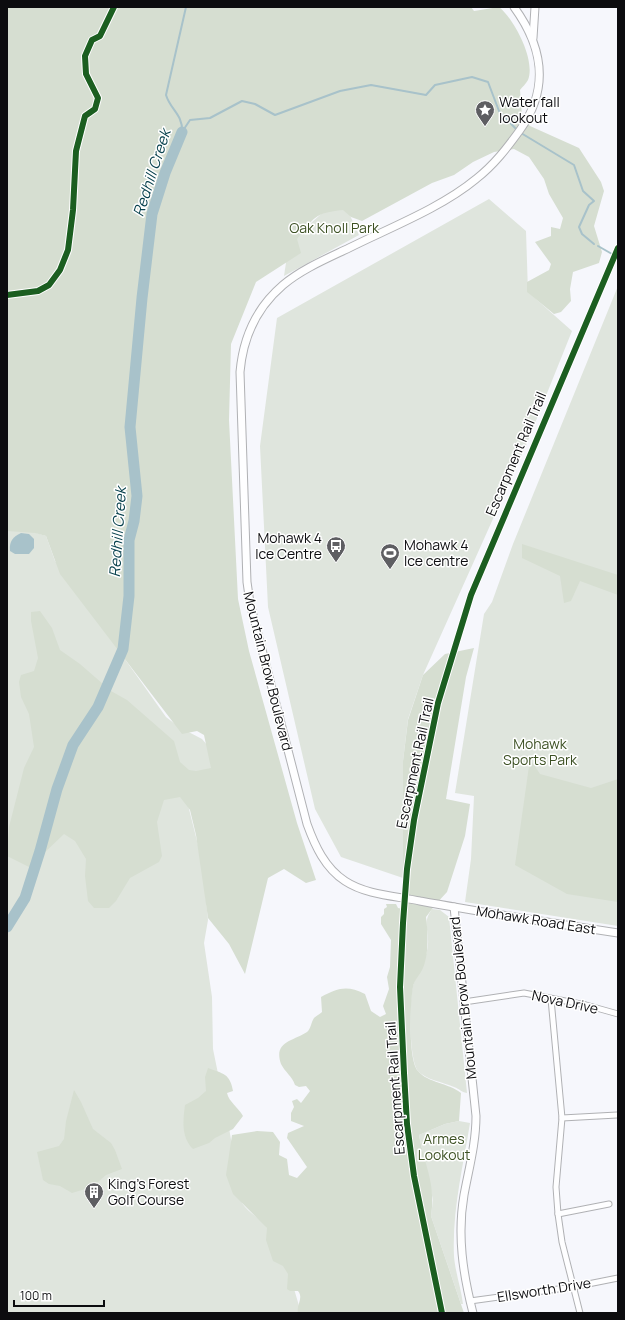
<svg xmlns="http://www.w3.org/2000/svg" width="625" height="1320" viewBox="0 0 625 1320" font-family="Manrope,sans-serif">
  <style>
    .green { fill: #dfe5dd }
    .forest { fill: #d6ded1 }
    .water { fill: #a8c2ca }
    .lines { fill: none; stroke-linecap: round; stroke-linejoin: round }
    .stream { stroke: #a8c2ca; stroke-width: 2 }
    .river { stroke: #a8c2ca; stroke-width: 11 }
    .street-casing { stroke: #b0b1b4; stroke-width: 7 }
    .secondary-casing { stroke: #b0b1b4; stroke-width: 9 }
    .street { stroke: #fefeff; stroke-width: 5 }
    .secondary { stroke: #fefeff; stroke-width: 7 }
    .cycleway-casing { stroke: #fff; stroke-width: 8 }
    .cycleway { stroke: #1b5e20; stroke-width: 6 }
    .labels { text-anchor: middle; stroke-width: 3; stroke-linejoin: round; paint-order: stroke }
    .poi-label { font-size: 14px; fill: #0c0c0f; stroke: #fff; text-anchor: start }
    .park-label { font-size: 14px; fill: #3c5023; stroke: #fff }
    .street-label { font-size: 14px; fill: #0c0c0f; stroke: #fff }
    .water-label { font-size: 15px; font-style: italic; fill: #09424e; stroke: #fff }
  </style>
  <rect width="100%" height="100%" fill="#f6f7fc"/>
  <!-- green -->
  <g class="green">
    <polygon points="341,196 359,235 284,276 289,243"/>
    <polygon points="489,199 526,231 528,292 572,331 527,443 423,675 408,719 403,761 403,878 341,857 315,809 268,607 260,446 277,318"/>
    <polygon points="618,286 618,926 465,902 471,859 474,796 455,793 484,614 492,602 513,544"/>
    <path d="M 7,529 L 30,531 L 46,536 L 55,561 L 83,594 L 105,624 L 122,655 L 166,717 L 179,727 L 202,739 L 213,752 L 216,782 L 187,801 L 202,861 L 208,920 L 204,943 L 212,997 L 213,1049 L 229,1128 L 242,1203 C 249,1214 261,1218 268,1229 C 283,1252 294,1287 301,1313 L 7,1313 Z"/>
    <path d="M 432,909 L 440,910 L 449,917 L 467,1093 C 461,1092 460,1089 454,1087 C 443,1082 426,1080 418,1071 C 409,1060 409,1001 413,986 C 415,977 423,969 425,959 C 426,954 428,948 428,944 C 429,929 422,923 432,909 Z"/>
    <path d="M 459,1121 L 470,1123 C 463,1167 452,1211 454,1256 C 455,1271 461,1288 463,1304 L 461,1304 L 431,1216 L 433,1200 L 419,1135 L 445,1124 Z"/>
  </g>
  <!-- forest -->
  <g class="forest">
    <path d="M 7,7 L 471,7 L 474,11 L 499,7 C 514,19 536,60 528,80 C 526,84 522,87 520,90 L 522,116 L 530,126 L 579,148 L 601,182 L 604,191 L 594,226 L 602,252 L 599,263 L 573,272 L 570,289 L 571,301 L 561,312 L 554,314 L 527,292 L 527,282 L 549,270 L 551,264 L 535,242 L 551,236 L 551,227 L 560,229 L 563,218 L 549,194 L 544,179 L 529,157 L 514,149 L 494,152 L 473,162 L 454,175 L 432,183 L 362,221 L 351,217 L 343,210 C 314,213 315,217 297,239 L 301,253 L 256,282 L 231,344 L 229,420 L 238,599 L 249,651 L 297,823 L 316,880 L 306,883 L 284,869 L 268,878 L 245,974 L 229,944 L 208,918 L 196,835 L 190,810 L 180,797 L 164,800 L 157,822 L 162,856 L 159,862 L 130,878 L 116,901 L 109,908 L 94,908 L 88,901 L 85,876 L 86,859 L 75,841 L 64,834 L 41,856 L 35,870 L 7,856 L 9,827 L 24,768 L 34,747 L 29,714 L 21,697 L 19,682 L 21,675 L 34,671 L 38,658 L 31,621 L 31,612 L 40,611 L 52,628 L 60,650 L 80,664 L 111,691 L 127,700 L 174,741 L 180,762 L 189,770 L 196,771 L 211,768 L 204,735 L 197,731 L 182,734 L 60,574 L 46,536 L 35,533 L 7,531 Z"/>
    <polygon points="522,544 618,575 618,595 580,581 571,601 564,603 560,576 522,558"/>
    <path d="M 474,648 L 466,677 L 446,799 L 470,804 L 465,836 L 447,892 L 435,905 L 426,917 C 428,932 429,954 423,968 C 420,975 414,980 413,987 C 410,1003 408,1060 418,1071 C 428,1083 449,1083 461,1093 L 459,1121 L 445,1124 L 419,1135 C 425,1167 436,1183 431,1216 L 464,1313 L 298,1313 C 296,1305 304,1298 298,1291 L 290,1291 L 287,1289 L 288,1274 L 283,1266 L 273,1261 L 266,1240 L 267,1228 L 233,1194 L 226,1175 L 232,1135 L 257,1131 L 273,1132 L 280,1142 L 279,1155 L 287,1159 L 289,1175 L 297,1178 L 307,1167 L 287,1138 L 288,1133 L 304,1126 L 291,1121 L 291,1113 L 294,1107 L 292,1101 L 297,1099 L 301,1103 L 310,1091 L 306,1086 L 299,1087 L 295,1085 C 292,1076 285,1072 281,1064 C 273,1041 294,1041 307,1032 C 311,1029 311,1022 314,1018 C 316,1016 320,1014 322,1012 L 321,997 C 338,988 347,985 365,994 L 371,1011 L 380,1017 L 386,1014 L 383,1006 L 389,989 L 387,977 L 390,967 L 391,940 L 381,924 L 381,917 L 384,914 L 384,909 L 387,907 L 386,904 L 396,904 L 398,908 L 403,909 L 403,761 L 408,720 L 423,675 L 445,654 Z"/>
    <polygon points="530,759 540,774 591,788 618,779 618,902 567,894 515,865"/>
    <path d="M 208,1068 C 223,1074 230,1073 233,1091 L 227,1093 C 229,1102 238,1107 243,1116 L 233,1129 L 215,1138 L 209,1143 L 193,1149 C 181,1137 183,1120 185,1105 L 198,1098 L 206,1091 L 205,1077 Z"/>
    <polygon points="74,1090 81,1102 93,1129 111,1143 115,1150 122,1169 106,1175 92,1187 72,1193 60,1186 49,1184 43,1180 37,1152 59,1146 64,1139 66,1121"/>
  </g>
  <!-- water -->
  <path class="water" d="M 21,533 L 29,534 L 34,539 L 34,548 L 29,554 L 15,554 L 10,551 C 9,541 13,537 21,533 Z"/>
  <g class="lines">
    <!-- stream -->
    <g class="stream">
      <path d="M 182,131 C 183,115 170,109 166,95 L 186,7"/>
      <polyline points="182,132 190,120 210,118 242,101 255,104 275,115 340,91 371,85 426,95 435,85 472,77 488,82 499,111 517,130"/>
      <polyline points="521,133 574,165 583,191 594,201 589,205 579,227 582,234 594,244"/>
      <polyline points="598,246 612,254"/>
    </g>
    <!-- river -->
    <polyline class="river" points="7,927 25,898 40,851 57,789 73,745 98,707 123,649 129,596 129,540 134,521 137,496 130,427 142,298 152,214 165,173 182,132"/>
    <defs>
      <g id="street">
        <polyline points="551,999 562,1118 556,1187 558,1214 562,1242 580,1313"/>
        <polyline points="464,1002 524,993 586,1005 618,1014"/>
        <polyline points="562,1118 617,1115"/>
        <polyline points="558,1214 609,1204"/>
        <polyline points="470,1301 573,1287 618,1278"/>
      </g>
      <g id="secondary">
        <path d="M 514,7 C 543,47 550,88 520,130 C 507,148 494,165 476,179 C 441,208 389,228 349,248 C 326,259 302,269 283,285 C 256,308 243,338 240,372 L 247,582 L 250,603 L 307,824 C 315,846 325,868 345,881 C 366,895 396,896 420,901 C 486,913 552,923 618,933"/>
        <polyline points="533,38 535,7"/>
        <path d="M 454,907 L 476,1116 C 476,1143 469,1168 464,1195 C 457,1235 463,1274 473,1313"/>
      </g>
    </defs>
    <!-- street casing -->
    <use href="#street" class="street-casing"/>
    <!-- secondary casing -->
    <use href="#secondary" class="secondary-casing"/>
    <!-- street -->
    <use href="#street" class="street"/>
    <!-- secondary -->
    <use href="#secondary" class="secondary"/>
    <defs>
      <g id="cycleway">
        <polyline points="7,295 38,291 49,285 60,270 68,250 73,210 76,151 85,116 95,109 98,98 86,74 85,56 92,40 100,36 114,7"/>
        <polyline points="442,1313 414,1176 407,1124 404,1073 400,987 403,923 407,869 414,820 438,703 471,595 618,248"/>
      </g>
    </defs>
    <!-- cycleway casing -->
    <use href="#cycleway" class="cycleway-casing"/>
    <!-- cycleway -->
    <use href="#cycleway" class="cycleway"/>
  </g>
  <!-- icons -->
  <defs>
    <symbol id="sight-pin" viewBox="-11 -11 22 30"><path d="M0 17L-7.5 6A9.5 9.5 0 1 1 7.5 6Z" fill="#5e5e62" stroke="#fff"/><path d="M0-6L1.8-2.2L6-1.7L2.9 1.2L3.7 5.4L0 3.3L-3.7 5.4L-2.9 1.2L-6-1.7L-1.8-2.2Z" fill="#fff"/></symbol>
    <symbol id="bus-pin" viewBox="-11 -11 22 30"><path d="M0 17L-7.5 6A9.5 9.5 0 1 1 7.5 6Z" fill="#5e5e62" stroke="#fff"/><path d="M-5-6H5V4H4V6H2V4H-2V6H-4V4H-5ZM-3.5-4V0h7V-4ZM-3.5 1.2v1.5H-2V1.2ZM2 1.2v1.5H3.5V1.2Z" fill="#fff"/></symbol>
    <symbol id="stadium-pin" viewBox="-11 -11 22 30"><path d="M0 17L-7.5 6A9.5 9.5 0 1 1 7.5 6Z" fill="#5e5e62" stroke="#fff"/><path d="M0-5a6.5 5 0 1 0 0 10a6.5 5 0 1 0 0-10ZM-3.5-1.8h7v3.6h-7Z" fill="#fff"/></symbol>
    <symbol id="building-pin" viewBox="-11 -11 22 30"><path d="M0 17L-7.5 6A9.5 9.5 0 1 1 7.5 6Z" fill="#5e5e62" stroke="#fff"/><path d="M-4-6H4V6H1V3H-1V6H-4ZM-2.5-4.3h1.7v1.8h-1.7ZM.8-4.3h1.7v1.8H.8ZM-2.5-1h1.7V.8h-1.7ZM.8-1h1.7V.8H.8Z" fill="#fff"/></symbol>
  </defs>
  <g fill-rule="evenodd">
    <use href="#sight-pin" x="474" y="99" width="22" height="30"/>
    <use href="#bus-pin" x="325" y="535" width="22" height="30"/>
    <use href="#stadium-pin" x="379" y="542" width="22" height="30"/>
    <use href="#building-pin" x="83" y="1181" width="22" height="30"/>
  </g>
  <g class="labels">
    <!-- poi labels -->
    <g class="poi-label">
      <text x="499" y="107">Water fall<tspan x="499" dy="16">lookout</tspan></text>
      <text x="322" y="543" text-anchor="end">Mohawk 4<tspan x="322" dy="16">Ice Centre</tspan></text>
      <text x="404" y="550">Mohawk 4<tspan x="404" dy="16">Ice centre</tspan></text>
      <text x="108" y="1189">King's Forest<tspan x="108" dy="16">Golf Course</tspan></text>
    </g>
    <!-- park labels -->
    <g class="park-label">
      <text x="334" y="233">Oak Knoll Park</text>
      <text x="540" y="749">Mohawk<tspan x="540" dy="16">Sports Park</tspan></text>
      <text x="444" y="1144">Armes<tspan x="444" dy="16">Lookout</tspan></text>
    </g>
    <!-- street labels -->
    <g class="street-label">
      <text transform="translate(516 454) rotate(-67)" y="5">Escarpment Rail Trail</text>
      <text transform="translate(268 671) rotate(76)" y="5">Mountain Brow Boulevard</text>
      <text transform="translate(415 763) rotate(-78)" y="5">Escarpment Rail Trail</text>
      <text transform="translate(536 920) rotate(9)" y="5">Mohawk Road East</text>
      <text transform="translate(463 998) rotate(-96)" y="5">Mountain Brow Boulevard</text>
      <text transform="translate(565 1002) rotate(12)" y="5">Nova Drive</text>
      <text transform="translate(395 1088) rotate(-94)" y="5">Escarpment Rail Trail</text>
      <text transform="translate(544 1290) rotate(-9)" y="5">Ellsworth Drive</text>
    </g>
    <!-- water labels -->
    <g class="water-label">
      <text transform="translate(152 173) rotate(-72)" y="5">Redhill Creek</text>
      <text transform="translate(118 532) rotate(-86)" y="5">Redhill Creek</text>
    </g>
  </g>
  <!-- border -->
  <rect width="625" height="1320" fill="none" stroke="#0c0c0f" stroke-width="16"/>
  <!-- scale -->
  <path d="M14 1300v6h90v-6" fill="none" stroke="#0c0c0f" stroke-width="2"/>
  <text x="20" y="1300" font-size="12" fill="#0c0c0f" stroke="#ffffff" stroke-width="3" paint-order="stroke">100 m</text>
</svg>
